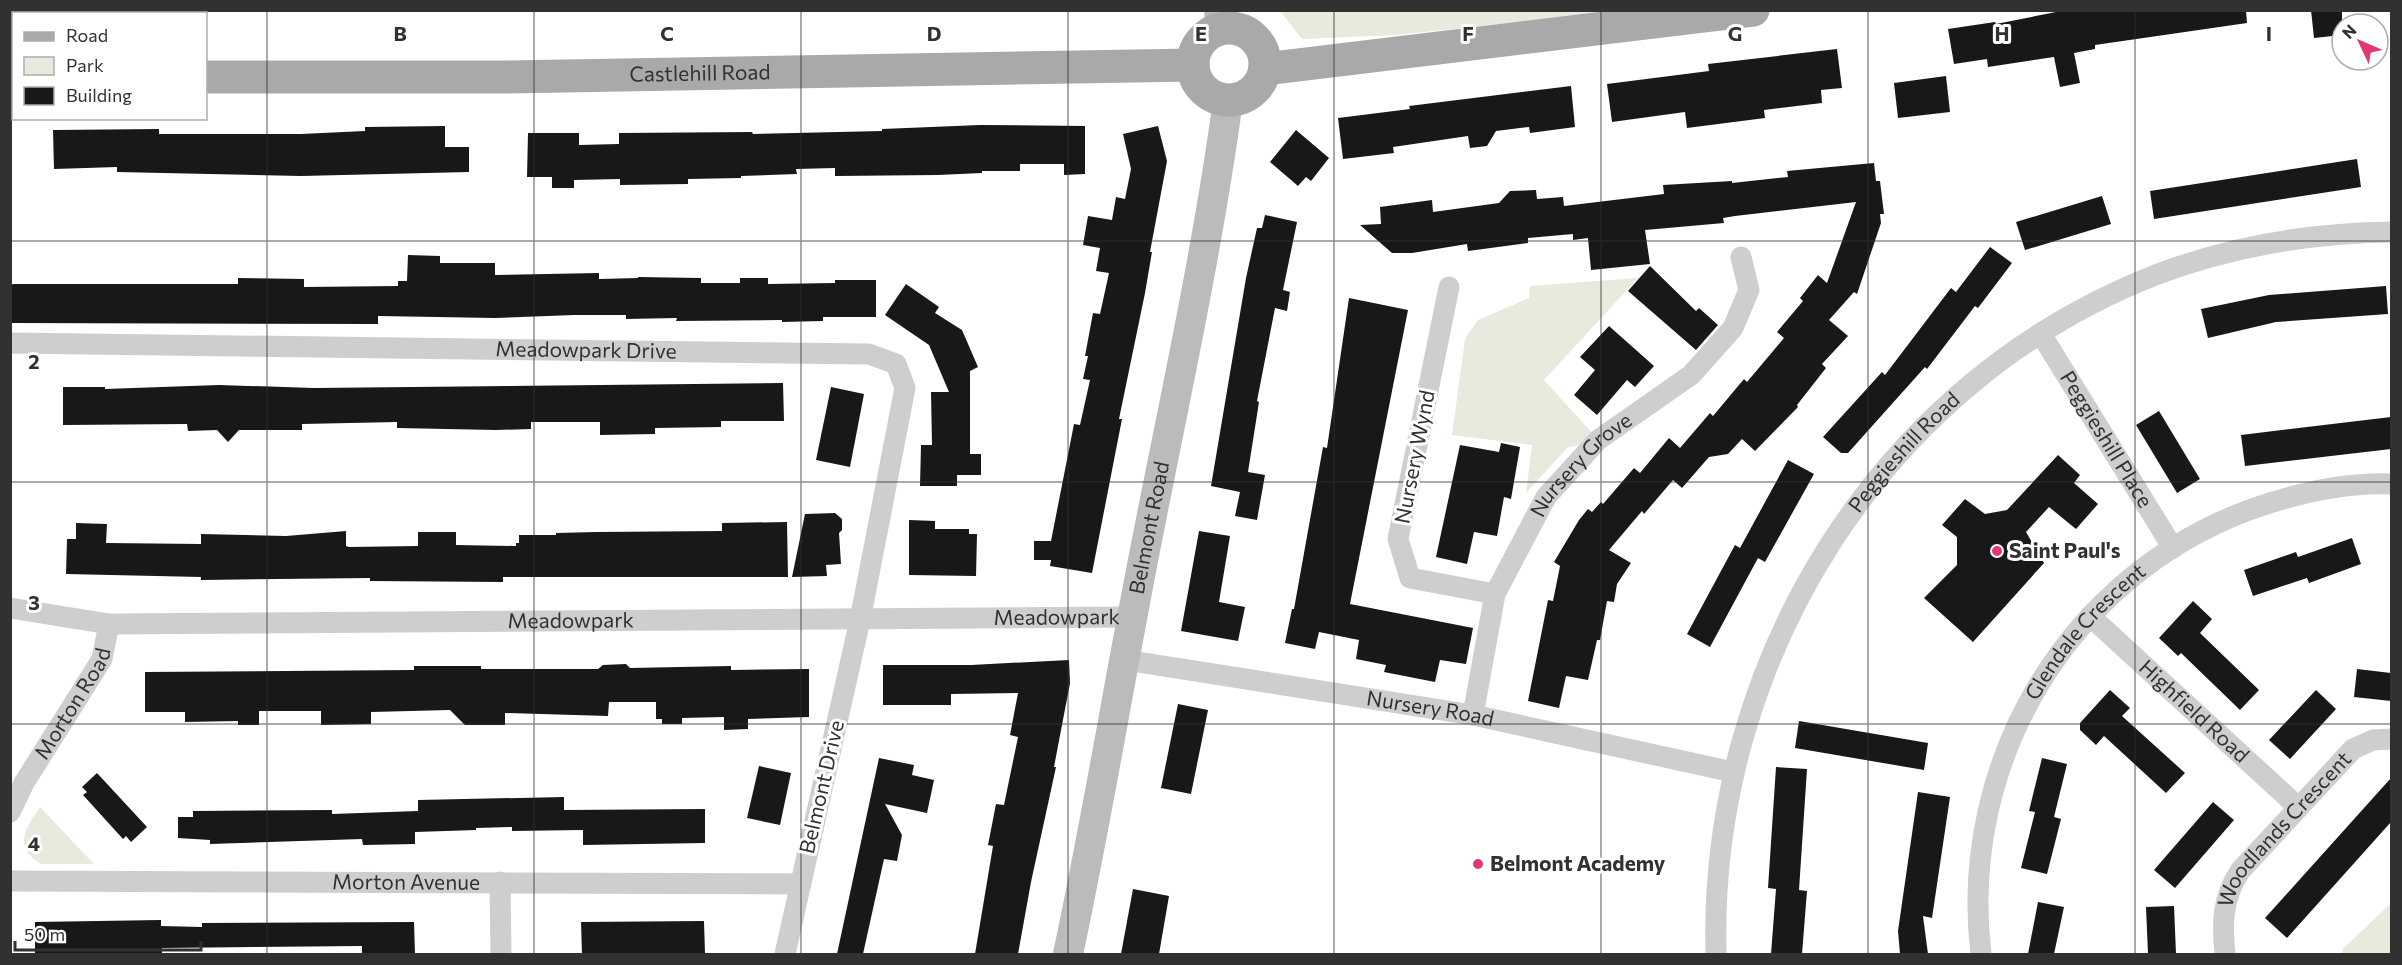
<svg xmlns="http://www.w3.org/2000/svg" width="2402" height="965" viewBox="0 0 2402 965" font-family="Commissioner,sans-serif">
  <style>
    .green { fill: #e8eadd }
    .building { fill: #181818 }
    .lines { fill: none; stroke-linecap: round; stroke-linejoin: round }
    .street { stroke: #cecece; stroke-width: 21 }
    .secondary { stroke: #bbb; stroke-width: 30 }
    .primary { stroke: #a9a9a9; stroke-width: 33 }
    .grid { fill: none; stroke: #313131; stroke-width: 1.5; stroke-opacity: 0.55 }
    .poi-dot { fill: #e43778; stroke: #fff; stroke-width: 2 }
    .labels { text-anchor: middle; stroke-width: 6; stroke-linejoin: round; paint-order: stroke }
    .street-label { font-size: 21px; fill: #313131; stroke: #fff }
    .poi-label { font-size: 21px; font-weight: bold; fill: #313131; stroke: #fff; text-anchor: start }
    .grid-label { font-size: 20px; text-anchor: middle; font-weight: bold; fill: #313131; stroke: #fff; stroke-width: 6; stroke-linejoin: round; paint-order: stroke }
  </style>
  <rect width="100%" height="100%" fill="#fff"/>
  <!-- green -->
  <g class="green">
    <polygon points="1280,11 1618,11 1396,35 1302,39"/>
    <polygon points="1638,278 1544,380 1594,435 1580,445 1568,447 1526,493 1532,445 1452,435 1465,339 1478,320 1529,298 1530,286"/>
    <path d="M 40,807 L 94,864 L 41,864 C 12,847 26,828 40,807 Z"/>
    <polygon points="2391,903 2391,954 2343,954 2342,950"/>
  </g>
  <!-- building -->
  <g class="building">
    <polygon points="2066,10 2246,10 2247,23 2095,45 2095,49 2074,53 2080,83 2060,87 2054,57 1988,67 1987,59 1954,64 1948,29 1995,22 1996,24"/>
    <polygon points="2311,10 2342,10 2342,35 2314,38"/>
    <polygon points="1837,49 1842,88 1821,90 1822,103 1764,110 1765,118 1687,128 1685,112 1612,122 1607,84 1709,71 1708,64"/>
    <polygon points="1946,76 1950,112 1898,118 1894,83"/>
    <polygon points="1571,86 1575,127 1530,133 1529,127 1496,131 1487,146 1470,148 1468,136 1393,147 1394,153 1343,159 1338,118 1410,109 1409,106"/>
    <polygon points="980,125 1085,126 1085,174 1064,175 1064,164 1020,164 1020,171 982,171 982,173 938,175 835,176 835,168 796,169 797,174 741,176 741,178 688,179 688,184 620,185 620,179 574,180 574,188 552,188 552,177 527,177 528,133 579,133 579,145 619,144 619,133 752,132 753,134 882,131 882,129"/>
    <polygon points="445,126 445,147 469,147 469,172 301,176 117,172 117,167 54,169 53,130 159,129 159,134 301,134 365,131 365,127"/>
    <polygon points="1158,126 1167,161 1150,252 1152,252 1145,293 1119,419 1122,419 1092,573 1050,566 1051,560 1034,560 1034,541 1051,541 1074,424 1080,425 1090,380 1083,379 1088,356 1085,356 1093,313 1100,314 1109,273 1096,271 1100,248 1083,245 1088,216 1112,220 1116,197 1125,199 1131,169 1123,134"/>
    <polygon points="1296,130 1329,158 1311,181 1306,177 1298,186 1270,162"/>
    <polygon points="2357,159 2361,187 2154,219 2150,191"/>
    <polygon points="1874,163 1876,181 1880,181 1884,214 1880,214 1881,223 1857,294 1854,292 1829,320 1848,336 1822,364 1826,368 1797,405 1798,407 1755,451 1742,439 1728,454 1709,457 1682,488 1673,480 1644,514 1642,511 1609,550 1631,563 1617,584 1614,602 1607,601 1600,640 1597,640 1588,680 1566,676 1559,708 1528,701 1548,600 1553,601 1560,566 1554,562 1579,520 1588,509 1592,512 1601,502 1603,504 1634,468 1640,473 1669,438 1680,448 1710,413 1713,416 1744,379 1747,382 1784,338 1777,332 1803,301 1800,298 1818,275 1827,283 1856,202 1735,216 1723,218 1724,223 1645,230 1650,264 1591,270 1588,238 1573,240 1573,234 1528,238 1528,243 1468,251 1467,244 1412,253 1392,253 1360,225 1381,224 1380,207 1432,200 1433,212 1499,203 1510,191 1536,190 1537,199 1563,197 1564,206 1664,194 1663,185 1732,181 1732,183 1788,177 1787,171"/>
    <polygon points="2102,196 2111,224 2025,250 2016,222"/>
    <polygon points="1265,215 1297,222 1283,290 1290,292 1287,311 1275,308 1257,401 1259,402 1248,472 1265,475 1257,520 1235,516 1240,492 1211,486 1246,278 1257,228 1262,228"/>
    <polygon points="1990,247 2012,263 1978,308 1975,306 1927,369 1925,367 1848,453 1841,453 1823,437 1882,372 1885,375 1951,288 1956,292"/>
    <polygon points="408,255 440,256 440,263 495,263 495,275 599,273 599,279 638,278 638,277 701,278 701,283 740,283 740,278 768,278 768,284 835,283 835,280 876,280 876,317 823,317 823,321 782,322 782,320 676,321 677,318 626,319 626,315 574,315 495,318 378,316 378,324 10,323 10,286 13,284 238,284 238,278 304,279 304,287 398,286 398,281 407,281"/>
    <polygon points="1650,266 1696,311 1699,308 1718,325 1696,350 1628,291"/>
    <polygon points="906,284 939,307 935,313 962,330 978,367 970,371 970,454 981,454 981,475 957,475 957,486 920,486 921,445 932,445 931,392 949,392 929,345 885,315"/>
    <polygon points="2386,286 2388,314 2276,322 2208,338 2201,309 2269,295"/>
    <polygon points="1349,298 1408,310 1350,604 1473,628 1466,664 1440,660 1435,682 1384,672 1386,665 1356,659 1359,640 1319,632 1315,649 1285,643 1292,609 1294,609 1323,447 1327,448"/>
    <polygon points="1609,326 1654,366 1635,387 1627,380 1597,415 1574,395 1595,370 1580,357"/>
    <polygon points="783,383 784,421 721,421 721,427 655,428 655,434 600,435 600,422 531,422 531,429 496,430 397,428 397,422 302,424 302,430 239,430 228,442 217,430 188,431 187,424 63,425 63,387 105,387 105,389 219,385 314,388"/>
    <polygon points="831,387 864,394 850,467 816,460"/>
    <polygon points="2159,411 2200,479 2177,493 2136,425"/>
    <polygon points="2391,417 2391,449 2245,466 2241,435"/>
    <polygon points="1501,443 1520,447 1511,499 1504,497 1497,536 1474,532 1467,564 1436,557 1460,445 1499,452"/>
    <polygon points="2058,455 2080,475 2074,483 2098,504 2076,529 2049,507 2026,532 2044,563 1973,642 1924,598 1957,565 1957,537 1942,525 1965,499 1985,514 2007,510"/>
    <polygon points="1788,460 1814,474 1765,562 1758,558 1710,647 1687,634 1735,545 1740,548"/>
    <polygon points="835,513 842,519 842,530 839,533 841,564 826,565 827,576 792,577 805,514"/>
    <polygon points="909,520 935,521 935,529 969,529 969,534 977,534 976,576 909,575"/>
    <polygon points="787,522 788,577 503,577 503,582 370,581 370,578 201,580 201,577 66,574 67,539 76,539 76,523 107,524 106,543 201,544 201,534 286,536 346,531 346,546 349,547 418,546 418,532 456,532 456,545 516,546 516,543 519,543 519,535 556,535 556,533 596,532 722,531 722,523"/>
    <polygon points="1199,531 1230,536 1219,602 1245,607 1238,641 1181,631"/>
    <polygon points="2352,538 2361,564 2309,583 2307,578 2253,596 2244,570 2296,552 2298,557"/>
    <polygon points="2193,601 2212,619 2200,633 2259,690 2240,710 2181,653 2178,656 2159,638"/>
    <polygon points="1069,660 1070,683 1054,767 1056,767 1031,882 1018,954 975,954 993,846 988,845 996,804 1004,805 1018,737 1010,735 1018,693 951,694 951,705 883,705 883,665 971,665"/>
    <polygon points="626,664 630,668 731,666 731,670 809,669 809,717 748,719 748,729 724,730 724,717 682,718 682,724 662,724 662,719 656,719 656,702 609,702 608,716 505,713 505,725 465,725 450,710 371,712 371,724 321,725 321,711 259,711 259,725 238,725 238,721 185,722 185,712 145,712 145,672 414,670 414,666 481,666 481,669 598,669 603,665"/>
    <polygon points="2357,669 2391,673 2391,701 2354,697"/>
    <polygon points="2110,690 2130,708 2122,716 2185,773 2166,793 2104,736 2096,745 2080,730 2080,723"/>
    <polygon points="2316,690 2336,709 2290,759 2269,740"/>
    <polygon points="1178,704 1208,710 1191,794 1161,788"/>
    <polygon points="1799,721 1928,743 1924,770 1795,748"/>
    <polygon points="879,758 914,765 912,775 934,780 927,813 885,804 902,835 897,861 884,859 863,954 837,954"/>
    <polygon points="2042,758 2067,764 2054,817 2061,819 2047,874 2021,868 2035,812 2029,811"/>
    <polygon points="759,766 791,773 780,825 747,818"/>
    <polygon points="1776,767 1807,769 1799,890 1807,891 1802,954 1771,954 1776,889 1768,888"/>
    <polygon points="97,773 147,827 131,842 126,836 123,839 83,795 87,792 82,787"/>
    <polygon points="2391,778 2391,822 2287,938 2265,918"/>
    <polygon points="1918,792 1950,797 1932,918 1923,916 1928,954 1900,954 1898,931"/>
    <polygon points="564,797 564,810 705,809 705,843 583,845 583,830 512,831 512,827 476,828 476,830 415,832 415,844 363,845 362,839 210,844 210,840 178,838 178,817 193,817 193,811 332,810 332,814 418,811 418,800"/>
    <polygon points="2213,802 2234,820 2175,888 2154,870"/>
    <polygon points="1133,889 1169,896 1159,954 1121,954"/>
    <polygon points="2038,902 2064,907 2054,954 2028,954"/>
    <polygon points="2174,906 2176,954 2148,954 2146,907"/>
    <polygon points="161,920 161,926 202,927 202,923 414,922 415,954 362,954 362,946 162,948 162,953 35,954 35,922"/>
    <polygon points="704,921 705,954 582,954 581,922"/>
  </g>
  <g class="lines">
    <!-- street -->
    <g class="street">
      <polyline points="1449,287 1398,539 1410,578 1495,594"/>
      <path id="s1" d="M 2041,334 L 2173,548"/>
      <path id="s2" d="M 10,343 L 869,354 L 896,364 L 905,388 L 860,620 L 785,954"/>
      <path id="s3" d="M 10,608 L 109,624 L 1132,617"/>
      <path id="s4" d="M 2090,616 L 2298,807"/>
      <path id="s5" d="M 1125,660 L 1473,715 L 1733,772"/>
      <path id="s6" d="M 1473,715 L 1495,594 L 1546,497 L 1598,440 L 1691,375 L 1733,328 L 1749,290 L 1741,257"/>
      <path id="s7" d="M 10,812 L 24,783 L 102,659 L 109,624"/>
      <path id="s8" d="M 10,881 L 801,884"/>
      <polyline points="500,882 501,954"/>
      <path id="s9" d="M 1716,954 C 1708,661 1881,381 2158,274 C 2233,246 2312,233 2392,232"/>
      <path id="s10" d="M 1981,954 C 1958,763 2067,578 2249,510 C 2294,494 2344,482 2392,484"/>
      <path id="s11" d="M 2225,954 C 2222,923 2222,899 2240,871 L 2353,749 L 2373,740 L 2392,739"/>
    </g>
    <!-- secondary -->
    <g class="secondary">
      <polyline points="1219,10 1221,28"/>
      <path id="s12" d="M 1068,954 C 1097,819 1119,682 1146,545 C 1175,397 1208,249 1228,100"/>
    </g>
    <!-- primary -->
    <g class="primary">
      <circle cx="1229" cy="64" r="36"/>
      <polyline points="1265,69 1753,10"/>
      <path id="s13" d="M 206,77 L 506,77 L 1193,65"/>
      <polyline points="10,78 14,78"/>
    </g>
  </g>
  <!-- grid -->
  <path class="grid" d="M 267,10 L 267,954M 534,10 L 534,954M 801,10 L 801,954M 1068,10 L 1068,954M 1334,10 L 1334,954M 1601,10 L 1601,954M 1868,10 L 1868,954M 2135,10 L 2135,954M 10,241 L 2392,241M 10,482 L 2392,482M 10,724 L 2392,724"/>
  <!-- markers -->
  <g class="poi-dot">
    <circle cx="1997" cy="551" r="6"/>
    <circle cx="1478" cy="864" r="6"/>
  </g>
  <g class="labels">
    <!-- street labels -->
    <g class="street-label">
      <text dy="7" stroke="none"><textPath href="#s13" startOffset="494">Castlehill Road</textPath></text>
      <text dy="7" stroke="none"><textPath href="#s2" startOffset="576">Meadowpark Drive</textPath></text>
      <text dy="7" stroke="none"><textPath href="#s1" startOffset="124">Peggieshill Place</textPath></text>
      <text dy="7" stroke="none"><textPath href="#s9" startOffset="550">Peggieshill Road</textPath></text>
      <text transform="translate(1415 457) rotate(-79)" y="7">Nursery Wynd</text>
      <text dy="7" stroke="none"><textPath href="#s6" startOffset="280">Nursery Grove</textPath></text>
      <text dy="7" stroke="none"><textPath href="#s12" startOffset="434">Belmont Road</textPath></text>
      <text dy="7" stroke="none"><textPath href="#s3" startOffset="1048">Meadowpark</textPath></text>
      <text dy="7" stroke="none"><textPath href="#s3" startOffset="562">Meadowpark</textPath></text>
      <text dy="7" stroke="none"><textPath href="#s10" startOffset="351">Glendale Crescent</textPath></text>
      <text dy="7" stroke="none"><textPath href="#s7" startOffset="126">Morton Road</textPath></text>
      <text dy="7" stroke="none"><textPath href="#s5" startOffset="309">Nursery Road</textPath></text>
      <text dy="7" stroke="none"><textPath href="#s4" startOffset="141">Highfield Road</textPath></text>
      <text transform="translate(822 787) rotate(-77)" y="7">Belmont Drive</text>
      <text dy="7" stroke="none"><textPath href="#s11" startOffset="146">Woodlands Crescent</textPath></text>
      <text dy="7" stroke="none"><textPath href="#s8" startOffset="396">Morton Avenue</textPath></text>
    </g>
    <!-- poi labels -->
    <g class="poi-label">
      <text x="2009" y="558">Saint Paul's</text>
      <text x="1490" y="871">Belmont Academy</text>
    </g>
  </g>
  <g class="grid-label">
    <text x="400" y="41">B</text>
    <text x="667" y="41">C</text>
    <text x="934" y="41">D</text>
    <text x="1201" y="41">E</text>
    <text x="1468" y="41">F</text>
    <text x="1735" y="41">G</text>
    <text x="2002" y="41">H</text>
    <text x="2269" y="41">I</text>
    <text x="34" y="369">2</text>
    <text x="34" y="610">3</text>
    <text x="34" y="851">4</text>
  </g>
  <!-- border -->
  <rect width="2402" height="965" fill="none" stroke="#313131" stroke-width="24"/>
  <!-- legend -->
  <rect x="12" y="12" width="195" height="108" fill="#ffffff" stroke="#adadad" stroke-width="1.5"/>
  <rect x="24" y="32" width="30" height="9" fill="#a9a9a9" stroke="#adadad" stroke-width="1.5"/>
  <text x="66" y="42" font-size="18" fill="#313131">Road</text>
  <rect x="24" y="57" width="30" height="18" fill="#e8eadd" stroke="#adadad" stroke-width="1.5"/>
  <text x="66" y="72" font-size="18" fill="#313131">Park</text>
  <rect x="24" y="87" width="30" height="18" fill="#181818" stroke="#adadad" stroke-width="1.5"/>
  <text x="66" y="102" font-size="18" fill="#313131">Building</text>
  <!-- north arrow -->
  <g transform="translate(2360 42) rotate(314)"><circle r="28" fill="#ffffff" stroke="#adadad" stroke-width="1.5"/>
  <path d="M0-4.5L10 22L0 15L-10 22Z" fill="#e43778"/>
  <text y="-9" font-size="16" font-weight="bold" text-anchor="middle" fill="#313131">N</text>
  </g>
  <!-- scale -->
  <path d="M15 941v9h186v-9" fill="none" stroke="#313131" stroke-width="3"/>
  <text x="24" y="941" font-size="18" fill="#313131" stroke="#ffffff" stroke-width="4.5" paint-order="stroke">50 m</text>
</svg>
